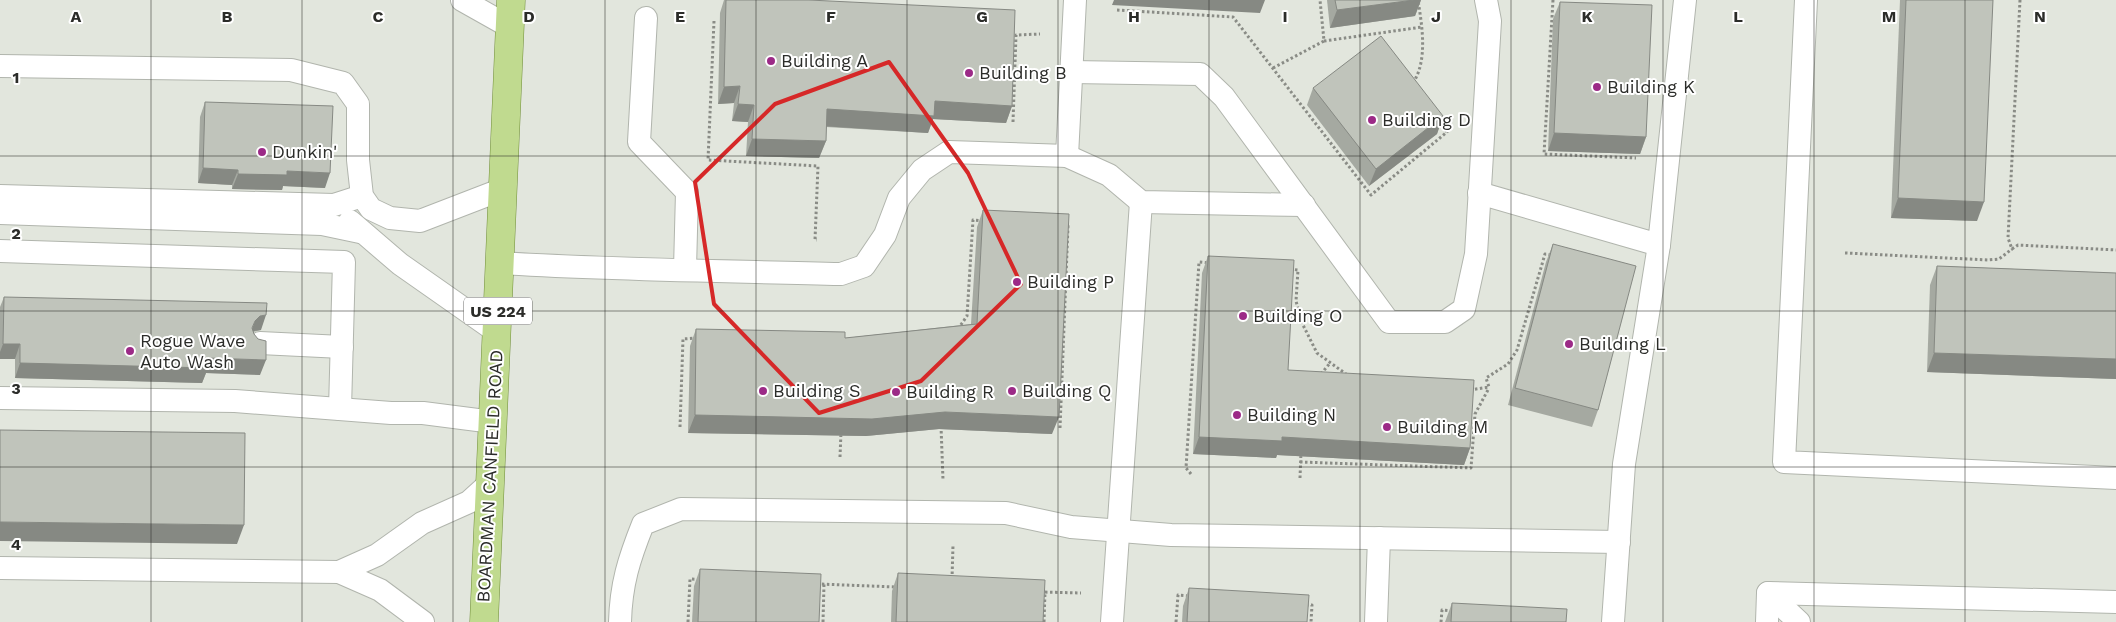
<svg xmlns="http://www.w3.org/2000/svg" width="2116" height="622" viewBox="0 0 2116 622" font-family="'Work Sans',sans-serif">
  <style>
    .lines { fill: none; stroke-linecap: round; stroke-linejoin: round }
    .service-casing { stroke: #b1b5ad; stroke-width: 24 }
    .primary-casing { stroke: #718e3b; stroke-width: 29 }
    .path { stroke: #8a8c86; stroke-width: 3; stroke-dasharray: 2.5 2.5; stroke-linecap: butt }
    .service { stroke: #fff; stroke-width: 22 }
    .primary { stroke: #c0da8f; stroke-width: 28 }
    .wall { fill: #a5a9a1 }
    .shaded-wall { fill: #868983 }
    .building { fill: #c0c4bb; stroke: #868983 }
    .marked { fill: none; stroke: #d62828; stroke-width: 4; stroke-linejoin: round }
    .grid { fill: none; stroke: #2b2c29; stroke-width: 1; stroke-opacity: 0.55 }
    .poi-dot { fill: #9c2a87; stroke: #fff; stroke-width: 2 }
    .labels { text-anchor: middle; stroke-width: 4; stroke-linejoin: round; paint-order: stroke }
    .shield { fill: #fff; stroke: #6b6b69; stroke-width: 1 }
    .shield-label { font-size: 16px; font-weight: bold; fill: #2b2c29 }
    .poi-label { font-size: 18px; fill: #2b2c29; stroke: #fff; text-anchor: start }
    .street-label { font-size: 18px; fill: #2b2c29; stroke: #fff }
    .grid-label { font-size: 16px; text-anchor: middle; font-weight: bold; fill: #2b2c29; stroke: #fff; stroke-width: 4; stroke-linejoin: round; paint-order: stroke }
  </style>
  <rect width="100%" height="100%" fill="#e2e6dd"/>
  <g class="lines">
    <defs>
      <g id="service">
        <polyline points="462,0 510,27"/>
        <polyline points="1806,0 1784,462 2116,478"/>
        <polyline points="646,18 639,142 687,192 685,269"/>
        <polyline points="0,66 291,70 343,83 358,104 358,160 362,196 371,209 390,218 420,221 503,189"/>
        <polyline points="1071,72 1200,74 1224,97 1389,322 1445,322 1464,309 1476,254 1490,21 1486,0"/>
        <polyline points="1067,156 1109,175 1141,202 1304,205"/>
        <polyline points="1479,193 1659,245 1685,0"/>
        <polyline points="0,196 334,205 362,196"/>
        <polyline points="0,213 322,224 360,232"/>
        <polyline points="350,221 400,264 497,332"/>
        <polyline points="0,251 344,262 340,409"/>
        <path d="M 500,263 C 613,270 727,271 841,274 L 864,266 L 885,235 L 899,198 L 922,170 L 949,152 L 1067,156 L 1075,0"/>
        <polyline points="260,343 342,347"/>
        <polyline points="0,398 235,401 391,413 423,413 493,422"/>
        <polyline points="0,568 339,572"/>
        <polyline points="1768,593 1799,622"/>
        <polyline points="423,622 380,590 339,572 377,555 422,523 469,502 490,483"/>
        <path d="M 620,622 C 621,584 629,559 643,524 L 681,509 L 1006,513 L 1071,527 L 1171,535 L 1619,542"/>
        <polyline points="1112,622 1141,202"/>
        <polyline points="1376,622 1379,538"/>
        <polyline points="1613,622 1624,464 1659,245"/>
        <polyline points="1767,622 1768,593 2116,602"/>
      </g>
      <polyline id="primary" points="484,622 511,0"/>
    </defs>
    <!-- service casing -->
    <use href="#service" class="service-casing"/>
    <!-- primary casing -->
    <use href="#primary" class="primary-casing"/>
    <!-- path -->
    <g class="path">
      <polyline points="1553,0 1544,154 1636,158"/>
      <polyline points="2020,0 2008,238 2012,249 2018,245 2116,250"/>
      <polyline points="1117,10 1233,17 1371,195 1447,132 1439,120"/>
      <polyline points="714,21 708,160 818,166 815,240 817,240"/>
      <polyline points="1324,41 1422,27"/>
      <polyline points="1273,68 1324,41 1320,0"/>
      <path d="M 1413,83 C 1428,60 1422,26 1418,0"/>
      <polyline points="1013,122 1016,35 1040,34"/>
      <polyline points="1845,253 1988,260 1999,259 2012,249"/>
      <polyline points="1290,269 1298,270 1296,301 1302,323 1317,353 1346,374"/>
      <polyline points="958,329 967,316 973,220 983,221"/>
      <polyline points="1321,374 1330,363"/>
      <polyline points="1470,390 1489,387 1486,378 1508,364 1517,350 1545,254 1551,255"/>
      <polyline points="941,426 943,480"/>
      <polyline points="680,427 683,339 695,338"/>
      <polyline points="1060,428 1068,226 1067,226"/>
      <polyline points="840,457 841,432"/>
      <polyline points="1300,462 1471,468 1475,414 1489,388"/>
      <polyline points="1191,474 1186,468 1199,262 1209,263"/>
      <polyline points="1300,478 1301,452"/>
      <polyline points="952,579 953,545"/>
      <polyline points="1040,592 1081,593"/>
      <polyline points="1306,605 1312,605 1311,622"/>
      <polyline points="688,622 690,579 896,587"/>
      <polyline points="823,622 824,584"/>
      <polyline points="1044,622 1045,592"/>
      <polyline points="1176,622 1178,595 1190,596"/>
      <polyline points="1441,622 1442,610 1452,611"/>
    </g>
    <!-- service -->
    <use href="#service" class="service"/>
    <!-- primary -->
    <use href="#primary" class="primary"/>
  </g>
  <!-- wall -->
  <g class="wall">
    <polygon points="724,0 809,0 1012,106 1006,123 933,119 928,133 826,127 826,141 819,158 746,156 748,122 732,121 734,103 718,104 720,13"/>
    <polygon points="1327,0 1421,0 1415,16 1330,28"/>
    <polygon points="1900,0 1993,0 1977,221 1891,218"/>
    <polygon points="1560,2 1646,137 1640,154 1548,151 1553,19"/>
    <polygon points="1313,88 1443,116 1437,134 1369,186 1307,105"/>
    <polygon points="205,102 325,188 283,186 282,190 232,189 232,185 198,183 200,117"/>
    <polygon points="983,210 1052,434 939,429 866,436 688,433 690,346 696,329 845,338 971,324 977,227"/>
    <polygon points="1553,244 1598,410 1592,427 1508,405 1546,262"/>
    <polygon points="1208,256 1288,370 1470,448 1464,465 1277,455 1276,458 1193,454 1202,273"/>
    <polygon points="1937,266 2116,273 2116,379 1927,372 1930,285"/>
    <polygon points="4,297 261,330 253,332 260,375 206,373 202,383 15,378 15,359 0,359 0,307"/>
    <polygon points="700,569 819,622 692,622 694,586"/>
    <polygon points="898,573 1043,622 891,622 892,591"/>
    <polygon points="1189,588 1307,622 1182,622 1183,606"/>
    <polygon points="1452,603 1566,622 1445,622"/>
  </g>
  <!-- shaded-wall -->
  <g class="shaded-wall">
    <polygon points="1114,0 1265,0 1260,13 1112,5"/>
    <polygon points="1414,0 1421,0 1415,16 1330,28 1337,10"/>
    <polygon points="740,86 734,103 718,104 724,87"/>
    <polygon points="935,101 1012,106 1006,123 933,119 928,133 821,126 827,109"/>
    <polygon points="738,104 754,105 748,122 732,121"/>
    <polygon points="1443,116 1437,134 1369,186 1376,169"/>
    <polygon points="1554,133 1646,137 1640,154 1548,151"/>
    <polygon points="752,139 826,141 819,158 746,156"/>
    <polygon points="203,168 238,170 232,185 198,183"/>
    <polygon points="287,171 330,173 325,188 283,186 282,190 232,189 238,174"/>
    <polygon points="1898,198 1984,202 1977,221 1891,218"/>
    <polygon points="266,315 261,330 254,331 249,336 255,321 260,316"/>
    <polygon points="3,344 20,344 15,359 0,359 0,352"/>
    <polygon points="1934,353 2116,359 2116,379 1927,372"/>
    <polygon points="207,358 266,360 260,375 206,373 202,383 15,378 20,363"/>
    <polygon points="945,412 1059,417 1052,434 939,429 866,436 688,433 695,415"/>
    <polygon points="1199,437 1282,437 1470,448 1464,465 1277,455 1276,458 1193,454"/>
    <polygon points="0,522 244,525 237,544 0,541"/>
  </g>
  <!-- building -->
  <g class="building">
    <polygon points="726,0 809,0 1015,10 1012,106 935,101 934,116 827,109 826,141 752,139 754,105 738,104 740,86 724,87"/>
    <polygon points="1335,0 1414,0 1337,10"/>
    <polygon points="1906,0 1993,0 1984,202 1898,198"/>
    <polygon points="1560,2 1652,5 1646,137 1554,133"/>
    <polygon points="1381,36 1443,116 1376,169 1313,88"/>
    <polygon points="205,102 333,106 330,173 287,171 287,175 238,174 238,170 203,168"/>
    <polygon points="983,210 1069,214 1059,417 945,412 872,419 695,415 696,329 845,332 845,338 977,324"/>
    <polygon points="1553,244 1636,266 1598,410 1515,388"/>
    <polygon points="1208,256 1294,260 1288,370 1474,380 1470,448 1282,437 1282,441 1199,437"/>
    <polygon points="1937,266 2116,273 2116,359 1934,353"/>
    <polygon points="4,297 267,303 266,315 260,316 255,321 252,328 254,334 258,339 266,341 266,360 207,358 208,368 20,363 20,344 3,344"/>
    <polygon points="0,430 245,433 244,525 0,522"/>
    <polygon points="700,569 821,574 819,622 698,622"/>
    <polygon points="898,573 1045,580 1043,622 896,622"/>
    <polygon points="1189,588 1309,595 1307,622 1187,622"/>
    <polygon points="1452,603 1567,609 1566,622 1451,622"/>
  </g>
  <!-- marked area -->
  <path class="marked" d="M 889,62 L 968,173 L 1021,284 L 921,381 L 819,413 L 714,304 L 695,182 L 775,104 Z"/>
  <!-- grid -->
  <path class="grid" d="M 151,0 L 151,622M 302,0 L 302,622M 453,0 L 453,622M 605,0 L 605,622M 756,0 L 756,622M 907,0 L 907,622M 1058,0 L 1058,622M 1209,0 L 1209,622M 1360,0 L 1360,622M 1511,0 L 1511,622M 1663,0 L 1663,622M 1814,0 L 1814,622M 1965,0 L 1965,622M 0,156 L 2116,156M 0,311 L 2116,311M 0,467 L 2116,467"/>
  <!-- markers -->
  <g class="poi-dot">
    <circle cx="771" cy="61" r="5"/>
    <circle cx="969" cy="73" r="5"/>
    <circle cx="1597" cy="87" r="5"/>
    <circle cx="1372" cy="120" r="5"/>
    <circle cx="262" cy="152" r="5"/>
    <circle cx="1017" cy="282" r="5"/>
    <circle cx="1243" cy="316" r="5"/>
    <circle cx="1569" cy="344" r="5"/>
    <circle cx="130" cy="351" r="5"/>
    <circle cx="763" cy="391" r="5"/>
    <circle cx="1012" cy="391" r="5"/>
    <circle cx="896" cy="392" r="5"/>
    <circle cx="1237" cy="415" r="5"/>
    <circle cx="1387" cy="427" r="5"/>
  </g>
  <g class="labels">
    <!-- shield labels -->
    <rect class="shield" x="464" y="297.5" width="68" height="27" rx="4"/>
    <g class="shield-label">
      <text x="498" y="317">US 224</text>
    </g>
    <!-- poi labels -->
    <g class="poi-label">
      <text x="781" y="67">Building A</text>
      <text x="979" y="79">Building B</text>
      <text x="1607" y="93">Building K</text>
      <text x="1382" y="126">Building D</text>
      <text x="272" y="158">Dunkin'</text>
      <text x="1027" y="288">Building P</text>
      <text x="1253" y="322">Building O</text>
      <text x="140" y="347">Rogue Wave<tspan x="140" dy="21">Auto Wash</tspan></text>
      <text x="1579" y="350">Building L</text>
      <text x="773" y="397">Building S</text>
      <text x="1022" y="397">Building Q</text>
      <text x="906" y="398">Building R</text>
      <text x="1247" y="421">Building N</text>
      <text x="1397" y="433">Building M</text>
    </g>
    <!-- street labels -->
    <g class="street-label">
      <text transform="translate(490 476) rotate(-87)" y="6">BOARDMAN CANFIELD ROAD</text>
    </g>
  </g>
  <g class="grid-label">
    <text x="76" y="22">A</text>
    <text x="227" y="22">B</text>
    <text x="378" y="22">C</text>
    <text x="529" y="22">D</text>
    <text x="680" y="22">E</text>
    <text x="831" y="22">F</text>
    <text x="982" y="22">G</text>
    <text x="1134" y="22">H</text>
    <text x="1285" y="22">I</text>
    <text x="1436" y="22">J</text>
    <text x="1587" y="22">K</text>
    <text x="1738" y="22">L</text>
    <text x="1889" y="22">M</text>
    <text x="2040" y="22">N</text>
    <text x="16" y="83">1</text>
    <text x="16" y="239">2</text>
    <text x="16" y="394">3</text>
    <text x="16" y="550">4</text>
  </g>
</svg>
